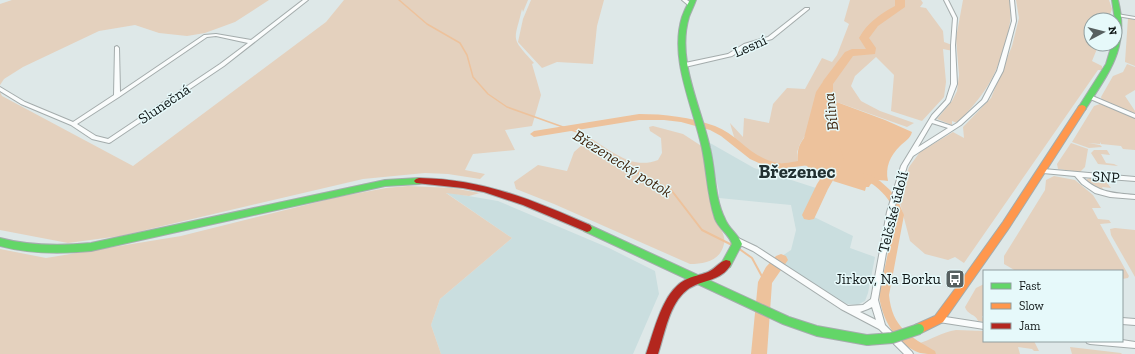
<svg xmlns="http://www.w3.org/2000/svg" width="1135" height="354" viewBox="0 0 1135 354" font-family="'Zilla Slab',serif">
  <style>
    .built { fill: #cadedf }
    .green { fill: #e4d1be }
    .water { fill: #edc29c }
    .lines { fill: none; stroke-linecap: round; stroke-linejoin: round }
    .stream-far1 { stroke: #edc29c; stroke-width: 1.5 }
    .stream { stroke: #edc29c; stroke-width: 2 }
    .canal { fill: #edc29c; fill-rule: evenodd }
    .river { fill: #edc29c; fill-rule: evenodd }
    .street-casing { stroke: #a4acac; stroke-width: 2 }
    .fast-casing { stroke: #a4acac; stroke-width: 2 }
    .slow-casing { stroke: #a4acac; stroke-width: 2 }
    .jam-casing { stroke: #a4acac; stroke-width: 2 }
    .street { fill: #fafcfc; fill-rule: evenodd }
    .fast { fill: #63d668; fill-rule: evenodd }
    .slow { fill: #ff974d; fill-rule: evenodd }
    .jam { fill: #b3261e; fill-rule: evenodd }
    .fast-bridge-casing { stroke: #a4acac; stroke-width: 12; stroke-linecap: butt }
    .fast-bridge { stroke: #63d668; stroke-width: 10 }
    .labels { text-anchor: middle; stroke-width: 3; stroke-linejoin: round; paint-order: stroke }
    .street-label { font-size: 15px; fill: #0f1616; stroke: #e6f9fa }
    .poi-label { font-size: 15px; fill: #0f1616; stroke: #e6f9fa; text-anchor: end }
    .water-label { font-size: 16px; font-style: italic; fill: #40260e; stroke: #e6f9fa }
    .district-label { font-size: 19px; font-weight: bold; fill: #223132; stroke: #e6f9fa }
  </style>
  <rect width="100%" height="100%" fill="#dee8e8"/>
  <!-- built -->
  <g class="built">
    <polygon points="710,143 754,168 816,188 806,214 812,216 853,236 850,248 875,257 868,293 865,301 857,305 847,304 840,301 783,264 785,263 779,258 791,250 796,230 791,205 719,198 719,191 708,146"/>
    <polygon points="445,192 498,201 609,248 655,271 659,294 633,354 441,354 431,325 440,299 512,238"/>
  </g>
  <!-- green -->
  <g class="green">
    <polygon points="12,0 269,0 235,22 205,33 187,36 159,33 135,25 99,31 23,67 4,79 0,85 0,4"/>
    <path d="M 344,0 L 528,0 L 523,12 L 522,9 C 514,43 510,36 534,63 L 532,64 L 541,95 L 532,126 L 505,130 L 515,150 L 473,154 L 465,170 L 485,174 L 480,179 L 448,174 L 425,173 L 363,179 L 120,236 L 68,243 L 0,230 L 0,92 L 2,96 L 133,166 L 326,22 Z"/>
    <polygon points="531,0 604,0 597,26 593,64 557,62 542,68 518,42 523,19"/>
    <path d="M 850,0 L 921,0 L 923,3 L 920,7 L 926,8 L 943,31 L 944,42 L 952,45 L 953,51 L 943,49 L 946,82 L 944,97 L 922,121 L 891,111 L 894,75 L 876,57 L 855,76 L 851,86 L 861,101 L 880,111 L 914,123 L 907,127 L 834,101 L 830,94 L 800,144 L 797,152 L 798,162 C 777,166 755,162 739,146 C 735,142 732,130 730,123 L 743,137 L 744,118 L 769,123 L 773,104 L 787,88 L 805,89 L 822,58 L 832,62 L 837,55 L 849,24 L 844,21 Z"/>
    <path d="M 963,0 L 1010,0 C 1015,23 999,71 985,90 C 977,102 967,113 957,123 L 952,121 L 952,125 L 937,119 L 952,101 L 957,91 L 959,75 L 956,38 Z"/>
    <polygon points="1016,0 1109,0 1112,9 1108,20 1091,20 1091,44 1099,44 1092,61 1102,66 1102,70 1098,70 964,263 955,257 948,260 925,254 910,241 899,199 909,167 920,152 953,132 964,138 963,127 991,98 1012,46 1019,18"/>
    <polygon points="1128,18 1135,20 1135,66 1125,62"/>
    <polygon points="1127,64 1135,67 1135,90 1125,96 1135,111 1135,114 1102,101 1101,97 1113,76 1123,72"/>
    <polygon points="1100,104 1135,118 1135,150 1123,149 1121,146 1101,144 1100,142 1100,144 1088,143 1100,145 1102,147 1089,148 1072,142 1094,106"/>
    <path d="M 653,126 L 683,134 L 703,147 C 708,172 711,197 718,221 C 720,230 726,235 724,244 C 720,261 705,264 690,264 L 554,204 L 516,189 L 514,182 L 538,165 L 567,171 L 574,152 L 590,138 C 612,151 632,170 658,160 L 662,153 L 661,138 L 650,131 L 649,127 Z"/>
    <polygon points="1071,143 1088,149 1085,167 1080,172 1058,169 1057,164"/>
    <polygon points="1094,150 1107,150 1110,155 1101,154 1106,163 1114,164 1118,166 1098,164 1091,153"/>
    <polygon points="1054,176 1075,180 1093,195 1101,208 1092,208 1098,219 1109,220 1111,223 1100,224 1129,276 1128,278 1122,279 1122,271 1016,271 1004,264 1004,256 1045,190 1046,180"/>
    <polygon points="1090,178 1104,179 1111,188 1102,187 1104,191 1096,190 1087,181 1087,179"/>
    <polygon points="408,186 452,188 480,193 469,196 446,193 512,238 440,299 431,325 441,354 0,354 0,249 46,258 181,236 338,197 386,188"/>
    <polygon points="1115,228 1135,230 1135,277 1111,235 1110,229"/>
    <path d="M 984,284 L 984,316 L 982,316 L 984,322 L 978,321 C 976,314 967,315 965,307 L 976,288 Z"/>
    <path d="M 956,330 L 984,331 L 984,341 L 1034,341 L 1039,351 L 1034,351 L 1032,349 L 1018,347 L 1020,354 L 936,354 L 917,344 C 931,340 942,332 956,330 Z"/>
    <polygon points="1070,347 1121,353 1122,354 1072,354"/>
  </g>
  <!-- water -->
  <path class="water" d="M 822,83 L 832,86 L 833,90 C 830,95 830,97 834,101 L 885,120 L 912,132 C 910,139 905,141 900,146 C 890,156 885,167 888,181 C 880,180 873,179 869,187 L 866,187 L 865,191 L 833,181 L 841,165 L 835,162 L 824,177 L 825,171 L 820,169 L 818,175 L 813,173 L 807,166 L 798,162 C 797,152 798,146 804,138 L 816,92 Z"/>
  <g class="lines">
    <!-- stream-far1 -->
    <polyline class="stream-far1" points="399,0 427,24 460,43 467,55 473,77 488,94 507,107 577,132 588,142 609,155"/>
    <!-- stream -->
    <g class="stream">
      <polyline points="607,154 629,168 672,191 702,230 734,246"/>
      <polyline points="738,248 752,258 765,282"/>
    </g>
    <!-- canal -->
    <g class="canal">
      <path d="M 639,114 C 665,114 690,117 715,126 C 739,135 750,158 778,163 C 788,164 800,160 809,159 L 813,162 L 809,165 L 780,169 L 761,164 L 750,159 L 721,136 L 710,130 L 681,122 L 664,120 L 639,120 L 534,137 L 530,134 L 534,131 Z"/>
      <path d="M 866,173 L 880,181 L 890,190 L 898,201 L 904,215 L 889,295 C 892,327 909,336 935,351 L 936,354 C 931,354 925,354 920,353 C 896,344 882,320 879,295 L 896,215 C 892,203 885,194 875,186 C 871,183 865,180 862,176 L 863,174 Z"/>
    </g>
    <!-- river -->
    <g class="river">
      <path d="M 895,0 L 905,0 L 905,7 L 878,26 L 869,38 L 876,48 L 875,54 L 853,56 L 833,84 L 833,102 L 831,105 L 823,105 C 820,99 820,87 823,81 L 845,52 L 852,49 L 866,49 L 859,38 C 867,23 880,14 895,6 Z"/>
      <polygon points="835,142 839,143 844,161 828,189 814,219 809,220 804,219 802,215 817,184 832,161 829,146 831,143"/>
      <polygon points="781,254 786,256 788,260 772,283 767,354 751,354 758,282 766,267 776,256"/>
    </g>
    <defs>
      <g id="street">
        <path d="M 303,0 L 308,0 L 224,66 L 111,142 L 109,143 L 92,139 L 71,125 L 21,104 L 0,91 L 0,87 L 25,102 L 73,122 L 114,95 L 115,47 L 117,46 L 119,48 L 120,92 L 204,35 L 216,34 L 251,40 ZM 216,36 L 248,43 L 220,64 L 108,139 L 96,136 L 77,124 L 119,97 L 207,37 Z"/>
        <polygon points="682,0 687,0 692,4 692,5 688,5"/>
        <path d="M 944,0 L 948,0 L 957,18 L 955,45 L 957,84 L 950,102 L 934,120 L 952,126 L 957,123 L 982,100 L 997,71 L 1012,21 L 1010,0 L 1014,0 L 1016,21 L 1003,71 L 987,101 L 961,125 L 913,156 L 907,166 L 893,212 L 878,300 L 885,325 L 912,352 L 913,354 L 904,354 L 879,329 L 841,309 L 753,251 L 734,242 L 733,240 L 734,238 L 736,237 L 757,247 L 848,306 L 863,305 L 871,299 L 887,212 L 901,166 L 932,115 L 946,100 L 951,84 L 951,45 L 953,18 ZM 932,123 L 948,128 L 918,147 ZM 872,307 L 876,320 L 860,312 L 868,309 Z"/>
        <polygon points="805,8 809,8 809,9 772,39 748,46 732,56 685,67 682,65 685,63 728,54 744,44 768,37"/>
        <polygon points="1117,14 1135,17 1135,19 1117,16"/>
        <polygon points="1090,95 1135,114 1135,118 1088,98 1087,97 1088,96"/>
        <path d="M 1041,169 L 1043,169 L 1135,177 L 1135,181 L 1082,177 C 1099,193 1113,193 1135,195 L 1135,199 L 1110,197 L 1095,193 L 1082,184 L 1075,176 L 1043,173 L 1041,173 L 1040,171 Z"/>
        <polygon points="939,316 984,323 984,329 939,322 936,321 935,319 936,317"/>
        <polygon points="1122,318 1135,319 1135,325 1122,324"/>
        <polygon points="1122,340 1135,342 1135,348 1090,344 1087,343 1086,341"/>
      </g>
      <g id="fast">
        <path d="M 690,0 L 696,0 C 694,6 691,11 689,17 C 676,60 701,106 710,148 C 716,172 714,197 725,219 C 729,229 738,234 742,244 L 730,267 L 726,268 L 722,267 L 721,264 L 732,244 C 729,234 719,229 715,219 C 707,195 707,172 702,148 C 693,106 669,59 682,17 C 684,11 687,5 690,0 Z"/>
        <path d="M 1112,0 L 1118,0 C 1130,48 1109,72 1085,110 L 1082,111 L 1078,108 L 1106,64 L 1112,44 L 1115,44 L 1115,20 Z"/>
        <path d="M 419,178 L 422,179 L 424,181 L 422,183 L 419,184 L 385,186 L 91,251 C 60,254 30,254 0,246 L 0,238 C 30,246 60,246 91,243 L 385,180 Z"/>
        <polygon points="587,224 789,317 817,326 867,335 871,336 873,340 871,344 867,345 817,336 783,324 584,231 582,228 584,225"/>
      </g>
      <polygon id="slow" points="1082,105 1085,106 1086,108 1085,110 1009,228 943,322 919,334 915,333 914,329 915,325 935,316 958,285 1003,222 1079,106"/>
      <g id="jam">
        <path d="M 419,178 C 483,179 533,200 590,225 L 592,228 L 590,231 L 587,232 L 523,205 L 484,192 L 463,188 L 416,183 L 414,181 L 416,179 Z"/>
        <path d="M 726,260 L 730,261 L 731,264 C 722,282 701,279 687,290 C 669,304 665,333 658,354 L 646,354 C 654,332 662,292 685,280 C 692,276 701,275 708,272 C 715,269 719,262 726,260 Z"/>
      </g>
    </defs>
    <!-- street casing -->
    <use href="#street" class="street-casing"/>
    <!-- fast casing -->
    <use href="#fast" class="fast-casing"/>
    <!-- slow casing -->
    <use href="#slow" class="slow-casing"/>
    <!-- jam casing -->
    <use href="#jam" class="jam-casing"/>
    <!-- street -->
    <use href="#street" class="street"/>
    <!-- fast -->
    <use href="#fast" class="fast"/>
    <!-- slow -->
    <use href="#slow" class="slow"/>
    <!-- jam -->
    <use href="#jam" class="jam"/>
    <defs>
      <polyline id="fast-bridge" points="867,340 892,338 919,329"/>
    </defs>
    <!-- fast-bridge casing -->
    <use href="#fast-bridge" class="fast-bridge-casing"/>
    <!-- fast-bridge -->
    <use href="#fast-bridge" class="fast-bridge"/>
  </g>
  <!-- icons -->
  <defs>
    <symbol id="bus-square" viewBox="-11 -11 22 22"><rect x="-9" y="-9" width="18" height="18" rx="4" fill="#576060" stroke="#e6f9fa"/><path d="M-5-6H5V4H4V6H2V4H-2V6H-4V4H-5ZM-3.5-4V0h7V-4ZM-3.5 1.2v1.5H-2V1.2ZM2 1.2v1.5H3.5V1.2Z" fill="#fff"/></symbol>
  </defs>
  <g fill-rule="evenodd">
    <use href="#bus-square" x="944" y="268" width="22" height="22"/>
  </g>
  <g class="labels">
    <!-- street labels -->
    <g class="street-label">
      <text transform="translate(750 46) rotate(-24)" y="5">Lesní</text>
      <text transform="translate(164 104) rotate(-34)" y="5">Slunečná</text>
      <text transform="translate(1106 177) rotate(4)" y="5">SNP</text>
      <text transform="translate(893 212) rotate(-76)" y="5">Telčské údolí</text>
    </g>
    <!-- poi labels -->
    <g class="poi-label">
      <text x="941" y="284">Jirkov, Na Borku</text>
    </g>
    <!-- water labels -->
    <g class="water-label">
      <text transform="translate(830 112) rotate(-97)" y="6">Bílina</text>
      <text transform="translate(623 163) rotate(32)" y="6">Březenecký potok</text>
    </g>
    <!-- district labels -->
    <g class="district-label">
      <text x="797" y="178">Březenec</text>
    </g>
  </g>
  <!-- legend -->
  <rect x="983" y="270" width="140" height="72" fill="#e6f9fa" stroke="#909e9f"/>
  <rect x="991" y="283" width="20" height="6" fill="#63d668" stroke="#909e9f"/>
  <text x="1019" y="290" font-size="12" fill="#0f1616">Fast</text>
  <rect x="991" y="303" width="20" height="6" fill="#ff974d" stroke="#909e9f"/>
  <text x="1019" y="310" font-size="12" fill="#0f1616">Slow</text>
  <rect x="991" y="323" width="20" height="6" fill="#b3261e" stroke="#909e9f"/>
  <text x="1019" y="330" font-size="12" fill="#0f1616">Jam</text>
  <!-- north arrow -->
  <g transform="translate(1103 32) rotate(83)"><circle r="19" fill="#e6f9fa" stroke="#909e9f"/>
  <path d="M0-3L7 15L0 10L-7 15Z" fill="#576060"/>
  <text y="-6" font-size="11" font-weight="bold" text-anchor="middle" fill="#0f1616">N</text>
  </g>
</svg>
